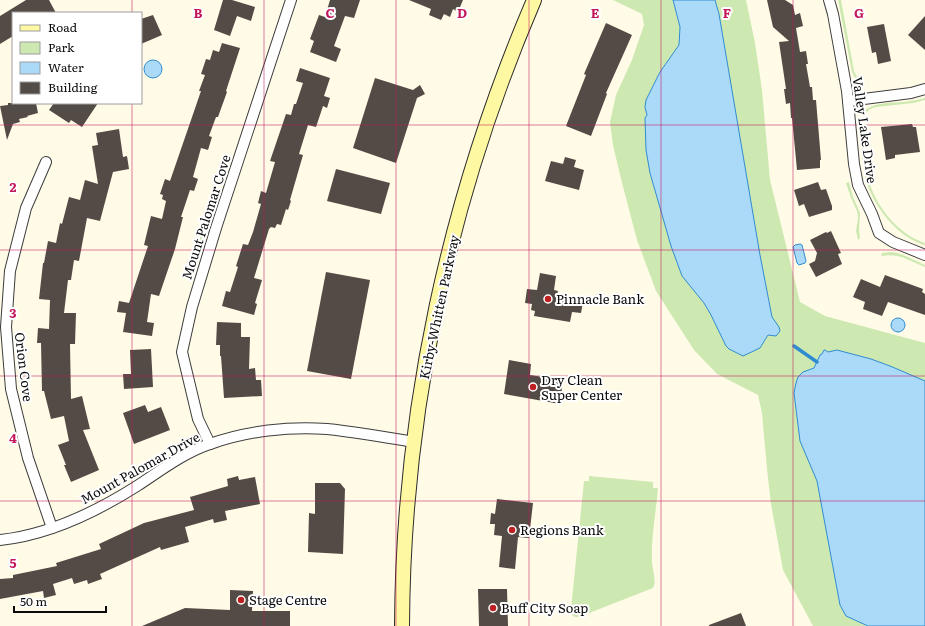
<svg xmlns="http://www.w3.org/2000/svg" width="925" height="626" viewBox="0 0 925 626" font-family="Literata,serif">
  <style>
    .green { fill: #cde9b1 }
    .water { fill: #abd9f8; stroke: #308cd1 }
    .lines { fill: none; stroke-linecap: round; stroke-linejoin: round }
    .stream { stroke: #308cd1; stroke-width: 3.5 }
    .building { fill: #534c46 }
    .minor-casing { stroke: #3d3d3d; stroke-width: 12 }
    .secondary-casing { stroke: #2c2c2c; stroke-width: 16 }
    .minor { stroke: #fff; stroke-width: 10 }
    .secondary { stroke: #fff8a2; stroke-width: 14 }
    .grid { fill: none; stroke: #c2185b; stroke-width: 1; stroke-opacity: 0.55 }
    .poi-dot { fill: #bd2022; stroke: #fff; stroke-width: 1.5 }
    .labels { text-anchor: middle; stroke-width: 4; stroke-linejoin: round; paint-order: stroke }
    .street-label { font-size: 13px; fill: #0a0a0a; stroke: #fff }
    .poi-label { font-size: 13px; fill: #0a0a0a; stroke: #fff; text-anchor: start }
    .grid-label { font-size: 13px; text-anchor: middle; font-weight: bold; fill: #c2185b; stroke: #fff; stroke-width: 4; stroke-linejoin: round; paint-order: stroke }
  </style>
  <rect width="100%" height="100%" fill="#fffbe7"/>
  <!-- green -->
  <g class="green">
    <polygon points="613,0 746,0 755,43 762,90 770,180 800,302 825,316 925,343 925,626 813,626 783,570 771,504 767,469 762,413 758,395 717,374 694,350 656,291 637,240 620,175 613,145 610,122 616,95 632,60 644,25 642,14"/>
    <polygon points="838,0 841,0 854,71 858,79 856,80 852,72"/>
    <path d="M 925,98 L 925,100 L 913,103 L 876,107 L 870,109 L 867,112 L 865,110 C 876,102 891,103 903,102 C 910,101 918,100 925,98 Z"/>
    <path d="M 861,141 L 863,141 C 864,153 865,165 868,178 C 875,205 897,234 925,243 L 925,245 C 898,238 875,208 866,181 C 863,168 862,155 861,141 Z"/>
    <polygon points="849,182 853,197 860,213 859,230 860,238 858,240 856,231 858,218 857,211 851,198 846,183"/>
    <polygon points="214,196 216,197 198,250 196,249"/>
    <path d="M 891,252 C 903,253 913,260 925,265 L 925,267 C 909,261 900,253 881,256 L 882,253 Z"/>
    <path d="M 589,476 L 653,482 L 653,488 L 658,488 C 656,512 651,537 652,561 C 652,568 657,582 653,588 L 579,617 L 575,617 L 572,615 L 571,609 L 584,481 L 589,481 Z"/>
  </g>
  <!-- water -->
  <g class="water">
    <polygon points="673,0 715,0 719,14 760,255 772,317 779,327 780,331 776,336 768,335 760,348 743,356 729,349 726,346 711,315 704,303 682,276 671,246 650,173 646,150 645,118 647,115 645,107 646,100 660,72 679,45 680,27"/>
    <circle cx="153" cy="69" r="9"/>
    <polygon points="800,244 802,245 806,261 805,263 799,265 797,263 793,247 795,245"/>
    <circle cx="898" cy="325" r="7"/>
    <polygon points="824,350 825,350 828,352 837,350 871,359 890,366 925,381 925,626 868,626 846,616 840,605 817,481 800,441 794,393 796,383 798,377 803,372 814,368 820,355 822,354"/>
  </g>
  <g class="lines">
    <!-- stream -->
    <polyline class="stream" points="794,346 817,362"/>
  </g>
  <!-- building -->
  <g class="building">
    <polygon points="26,0 49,0 56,13 13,13 13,36 0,44 0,16"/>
    <polygon points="223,0 232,0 255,7 251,21 237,16 230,36 214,30"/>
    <polygon points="330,0 360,0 354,18 345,16 334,46 341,49 336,62 310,52 314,41 310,39 319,15 325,17"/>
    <polygon points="409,0 463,0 458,12 453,9 450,17 444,14 441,20 429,15 431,9"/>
    <polygon points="767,0 785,0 793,5 795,15 800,13 803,26 796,28 800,52 806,51 808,64 806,64 810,87 812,87 813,100 816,100 821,160 820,160 820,168 797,170 792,118 791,118 790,103 786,104 784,89 786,89 779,42 789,41 773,27"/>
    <polygon points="153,15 162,35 141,44 141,19"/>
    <polygon points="925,16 925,50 908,35"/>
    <polygon points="606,23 632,35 606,93 607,94 591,136 566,126 586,75 584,74"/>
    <polygon points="884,24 891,61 878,64 876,52 872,53 867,27"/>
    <polygon points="222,43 240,48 226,91 227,92 218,117 216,117 209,136 212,137 208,150 201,148 193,177 198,179 194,191 190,190 181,217 183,217 175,249 159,296 151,294 147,322 154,323 152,336 123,332 126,313 117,312 119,301 129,303 148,246 144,245 151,216 162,219 166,201 162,199 163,195 160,194 165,179 170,181 201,91 199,91 205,75 201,74 206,59 210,60 213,50 219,52"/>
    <polygon points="300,68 330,78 324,96 330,98 327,108 323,106 316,127 308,125 299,154 303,155 290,200 291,201 288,210 286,209 281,225 277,224 275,228 271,227 269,229 254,278 262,280 255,303 257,304 254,315 222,306 226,291 230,292 238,267 236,266 243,244 248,245 253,232 261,204 258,203 261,191 266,193 275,162 270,161 286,114 291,115 294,104 296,104 303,83 296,81"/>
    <polygon points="375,78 413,90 420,85 425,94 417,98 396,163 353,148"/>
    <polygon points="8,103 36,103 38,113 27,116 28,117 19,119 20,122 13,124 7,140 0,106 8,105"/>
    <polygon points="54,103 98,103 82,127 71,120 69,123 49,110"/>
    <polygon points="912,124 913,127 916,127 920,152 895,155 895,158 886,160 881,127"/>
    <polygon points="119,129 123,157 127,156 129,169 113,172 100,221 87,218 79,261 74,260 71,280 68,280 64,313 76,313 75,344 70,344 71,399 82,396 90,429 83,430 99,470 71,482 64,465 66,465 58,445 69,441 64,416 51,419 44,391 42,391 41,343 37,343 38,328 49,329 50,300 39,299 43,263 44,263 48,241 56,243 60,223 62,224 69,197 80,200 85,180 98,184 92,146 98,145 96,133"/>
    <polygon points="565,157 576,160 574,167 584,170 579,190 545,181 551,161 563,164"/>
    <polygon points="336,169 390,183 381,214 327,201"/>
    <polygon points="818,182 821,190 826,189 832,206 832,210 809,217 804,204 799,206 794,190"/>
    <polygon points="831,231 841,253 838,254 842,264 816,277 809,264 815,261 817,253 810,240 826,232 827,233"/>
    <polygon points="326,272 370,280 351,379 307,371"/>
    <polygon points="540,273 556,276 554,290 558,291 557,295 571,297 571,301 583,302 581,313 572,312 570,322 534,316 535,311 531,310 532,304 525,303 527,289 537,290"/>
    <polygon points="885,275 923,289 922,292 925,294 925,315 888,302 882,316 863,309 865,302 853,297 861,279 880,287"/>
    <polygon points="217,322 241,323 241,337 250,337 249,369 255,368 256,380 261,380 262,396 224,398 221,356 220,356 220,345 216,345"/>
    <polygon points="151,349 153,387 124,389 123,374 131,374 130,350"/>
    <polygon points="509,360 531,364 530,375 563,380 560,404 504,394"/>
    <polygon points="145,405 148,412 161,407 170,430 134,444 123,413"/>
    <polygon points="238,476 239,480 255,477 260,504 225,511 227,520 214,523 213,519 185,527 189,542 161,550 160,547 100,574 102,579 88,584 87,580 74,584 72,578 53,584 56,595 44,598 43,591 0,599 0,579 13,578 13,575 57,566 56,563 101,549 99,544 144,523 194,510 190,497 228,486 227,479"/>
    <polygon points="315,483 340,483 345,489 343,554 308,552 309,513 315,514"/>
    <polygon points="497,499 533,503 529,538 518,537 515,569 499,567 502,536 494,535 495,524 490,524 491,513 495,514"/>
    <polygon points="478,589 507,589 508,626 479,626"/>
    <polygon points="230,590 253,591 252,611 290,611 290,626 142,626 185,608 230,610"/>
    <polygon points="741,613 746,626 709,626 709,625"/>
  </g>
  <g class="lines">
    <defs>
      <g id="minor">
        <polyline points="829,0 833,14 847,91 854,164 858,185 872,214 879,233 893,242 925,255"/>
        <polyline points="848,101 911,93 925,89"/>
        <polyline points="46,162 26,208 10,271 6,327 11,389 28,458 52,528"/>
        <polyline points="210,444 198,419 182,352 192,307 216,228 291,0"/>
        <path d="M 0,540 C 49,535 96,512 137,486 C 160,471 185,452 210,444 C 246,431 290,426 327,429 C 356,432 385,437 414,442"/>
      </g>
      <path id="secondary" d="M 402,626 C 403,411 449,198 534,0"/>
    </defs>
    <!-- minor casing -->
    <use href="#minor" class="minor-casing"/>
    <!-- secondary casing -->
    <use href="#secondary" class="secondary-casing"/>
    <!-- minor -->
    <use href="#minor" class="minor"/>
    <!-- secondary -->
    <use href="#secondary" class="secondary"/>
  </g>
  <!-- grid -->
  <path class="grid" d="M 132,0 L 132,13M 264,0 L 264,626M 396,0 L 396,626M 529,0 L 529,626M 661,0 L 661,626M 793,0 L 793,626M 132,103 L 132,626M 0,125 L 925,125M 0,250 L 925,250M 0,376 L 925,376M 0,501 L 925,501"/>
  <!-- markers -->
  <g class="poi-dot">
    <circle cx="548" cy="299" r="4"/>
    <circle cx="533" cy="387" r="4"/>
    <circle cx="512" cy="530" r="4"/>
    <circle cx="241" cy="600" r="4"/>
    <circle cx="493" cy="608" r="4"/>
  </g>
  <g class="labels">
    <!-- street labels -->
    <g class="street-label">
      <text transform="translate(865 130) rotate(82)" y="5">Valley Lake Drive</text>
      <text transform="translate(206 217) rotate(-72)" y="5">Mount Palomar Cove</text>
      <text transform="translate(439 307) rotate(-78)" y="5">Kirby-Whitten Parkway</text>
      <text transform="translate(24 367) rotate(83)" y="5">Orion Cove</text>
      <text transform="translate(140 468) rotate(-29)" y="5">Mount Palomar Drive</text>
    </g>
    <!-- poi labels -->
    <g class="poi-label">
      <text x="556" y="304">Pinnacle Bank</text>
      <text x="541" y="385">Dry Clean<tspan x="541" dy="15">Super Center</tspan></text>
      <text x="520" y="535">Regions Bank</text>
      <text x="249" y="605">Stage Centre</text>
      <text x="501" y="613">Buff City Soap</text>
    </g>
  </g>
  <g class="grid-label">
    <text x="198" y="18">B</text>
    <text x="330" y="18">C</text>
    <text x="462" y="18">D</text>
    <text x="595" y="18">E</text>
    <text x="727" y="18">F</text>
    <text x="859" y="18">G</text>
    <text x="13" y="192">2</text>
    <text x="13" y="318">3</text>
    <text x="13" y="443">4</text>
    <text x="13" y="568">5</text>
  </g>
  <!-- legend -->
  <rect x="12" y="12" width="130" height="92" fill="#ffffff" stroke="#9d9d9d"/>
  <rect x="20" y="25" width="20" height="6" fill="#fff8a2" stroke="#9d9d9d"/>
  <text x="48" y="32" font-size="12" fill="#0a0a0a">Road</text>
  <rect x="20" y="42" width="20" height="12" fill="#cde9b1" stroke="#9d9d9d"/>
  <text x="48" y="52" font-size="12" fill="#0a0a0a">Park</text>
  <rect x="20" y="62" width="20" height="12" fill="#abd9f8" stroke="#9d9d9d"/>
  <text x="48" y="72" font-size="12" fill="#0a0a0a">Water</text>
  <rect x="20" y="82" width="20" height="12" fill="#534c46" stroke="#9d9d9d"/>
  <text x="48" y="92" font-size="12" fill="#0a0a0a">Building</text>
  <!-- scale -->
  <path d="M14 606v6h92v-6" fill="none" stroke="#0a0a0a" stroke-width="2"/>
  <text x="20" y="606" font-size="12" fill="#0a0a0a" stroke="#ffffff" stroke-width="3" paint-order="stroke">50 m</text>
</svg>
